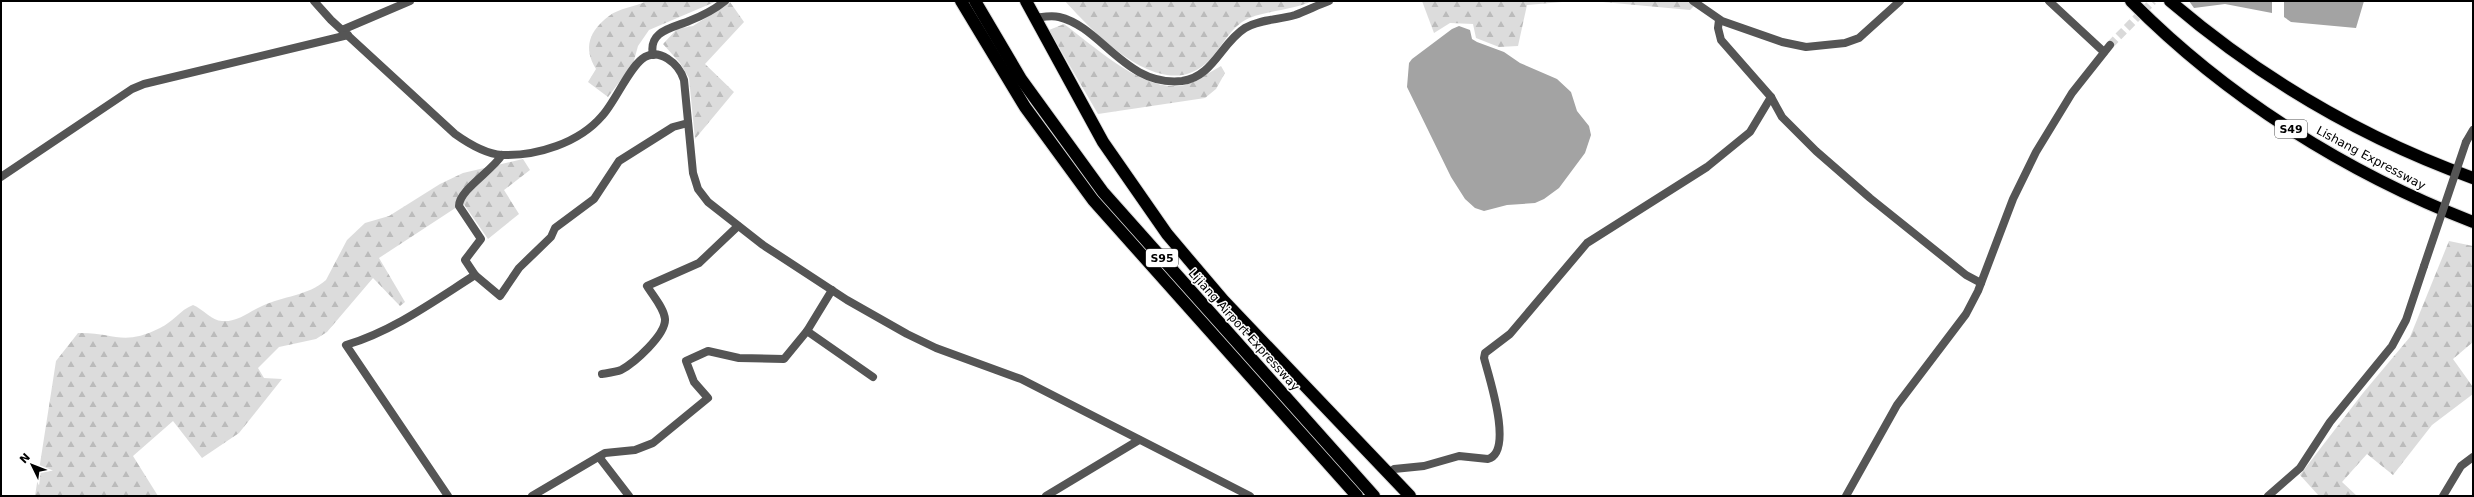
<svg xmlns="http://www.w3.org/2000/svg" width="2474" height="497" viewBox="0 0 2474 497" font-family="'DejaVu Sans',sans-serif">
  <style>
    .forest { fill: url(#forest-firs) }
    .water { fill: #a3a3a3 }
    .lines { fill: none; stroke-linecap: round; stroke-linejoin: round }
    .street-tunnel { stroke: #d9d9d9; stroke-width: 8; stroke-dasharray: 8 4; stroke-linecap: butt }
    .highway-casing { stroke: #dbdbdb; stroke-width: 14 }
    .street { stroke: #555; stroke-width: 8 }
    .highway { stroke: #000; stroke-width: 12 }
    .street-bridge { stroke: #555; stroke-width: 8 }
    .labels { text-anchor: middle; stroke-width: 3; stroke-linejoin: round; paint-order: stroke }
    .shield { fill: #fff; stroke: #4c4c4c; stroke-width: 1 }
    .shield-label { font-size: 11px; font-weight: bold; fill: #000 }
    .street-label { font-size: 12px; fill: #000; stroke: #fff }
  </style>
  <defs>
    <pattern id="forest-firs" width="22" height="20" patternUnits="userSpaceOnUse"><rect width="22" height="20" fill="#dcdcdc"/><path d="M5 1l3.5 6h-7zM16 11l3.5 6h-7z" fill="#bbb"/></pattern>
  </defs>
  <rect width="100%" height="100%" fill="#fff"/>
  <!-- forest -->
  <g class="forest">
    <path d="M 647,1 L 717,1 L 649,30 L 638,46 L 633,64 L 608,97 L 588,82 L 596,69 C 583,48 589,31 609,16 C 619,8 635,7 647,1 Z"/>
    <path d="M 1065,1 L 1312,1 C 1292,11 1258,11 1242,22 C 1226,33 1219,53 1204,65 C 1159,102 1093,32 1065,1 Z"/>
    <polygon points="1422,1 1574,1 1527,5 1518,46 1499,47 1476,38 1473,24 1450,23 1434,33"/>
    <polygon points="1592,1 1699,1 1690,10"/>
    <polygon points="730,2 744,22 705,64 734,92 695,139 689,78 680,63 663,44 677,29 693,26"/>
    <path d="M 1064,24 C 1094,46 1146,95 1185,85 C 1197,81 1210,72 1221,66 L 1225,73 L 1216,89 L 1205,98 L 1098,114 L 1049,30 Z"/>
    <path d="M 523,159 L 530,170 L 504,190 L 519,214 L 488,239 L 463,203 L 379,258 L 405,302 L 400,306 L 373,278 L 327,332 L 316,339 L 279,347 L 258,368 L 264,378 L 282,379 L 239,433 L 202,458 L 173,421 L 133,456 L 158,496 L 35,496 L 56,361 L 78,333 C 114,332 122,347 160,328 C 173,322 180,310 193,305 C 203,309 212,321 222,321 C 238,322 248,312 262,306 C 283,296 308,296 326,280 L 347,240 L 365,223 L 389,216 L 440,184 L 463,173 Z"/>
    <polygon points="2449,241 2473,246 2473,342 2453,359 2473,387 2473,394 2432,425 2393,475 2367,454 2342,482 2357,496 2319,496 2300,475 2363,393 2410,337"/>
  </g>
  <!-- water -->
  <g class="water">
    <polygon points="2189,1 2272,1 2272,13 2225,4 2194,8"/>
    <polygon points="2284,1 2364,1 2356,28 2291,22 2284,17"/>
    <polygon points="1459,26 1470,30 1472,39 1477,42 1504,52 1520,63 1557,79 1571,92 1577,111 1589,126 1591,135 1585,153 1559,188 1544,199 1535,203 1507,205 1484,211 1475,208 1465,199 1451,177 1407,87 1409,63 1412,59 1452,29"/>
  </g>
  <g class="lines">
    <!-- street-tunnel -->
    <polyline class="street-tunnel" points="2110,45 2153,1"/>
    <defs>
      <g id="highway">
        <polyline points="961,1 1025,107 1093,200 1357,496"/>
        <polyline points="975,1 1021,79 1103,192 1374,496"/>
        <polyline points="1026,1 1103,142 1167,234 1223,300 1410,496"/>
        <path d="M 2131,1 C 2227,98 2347,173 2473,222"/>
        <path d="M 2170,1 C 2260,78 2362,138 2473,178"/>
      </g>
    </defs>
    <!-- highway casing -->
    <use href="#highway" class="highway-casing"/>
    <!-- street -->
    <g class="street">
      <path d="M 314,1 L 331,20 L 455,134 C 469,144 486,154 502,155 C 537,156 579,143 602,116 C 615,102 628,70 642,59 C 659,46 679,64 684,80 L 693,173 L 698,189 L 708,202 L 763,245 L 847,300 L 907,334 L 936,348 L 1021,379 L 1250,496"/>
      <polyline points="1693,1 1722,21 1782,42 1806,47 1845,43 1859,38 1900,1"/>
      <polyline points="2049,1 2104,52"/>
      <path d="M 1035,18 C 1043,17 1051,15 1059,17 C 1102,27 1125,87 1182,81 C 1213,77 1221,43 1245,28 C 1260,19 1279,20 1295,15 C 1306,11 1318,5 1329,1"/>
      <polyline points="1719,20 1718,28 1721,40 1771,97 1782,117 1816,151 1870,198 1966,275 1981,283"/>
      <polyline points="342,30 410,1"/>
      <path d="M 653,55 C 648,31 672,28 689,21 C 702,16 714,10 725,1"/>
      <polyline points="2466,142 2473,130"/>
      <polyline points="1,177 132,89 144,84 348,35"/>
      <polyline points="475,275 500,296 519,268 551,237 555,228 594,199 619,161 673,127 688,123"/>
      <polyline points="807,331 873,377"/>
      <path d="M 602,374 C 608,373 616,372 621,370 C 634,363 666,335 665,319 C 664,308 653,296 647,286 L 699,263 L 738,226"/>
      <polyline points="599,457 629,496"/>
      <path d="M 1388,473 L 1394,469 L 1424,466 L 1459,456 L 1488,459 C 1514,452 1489,377 1484,358 L 1485,353 L 1510,334 L 1587,243 L 1707,167 L 1750,132 L 1771,97"/>
      <path d="M 448,496 L 346,345 C 393,331 434,301 475,275 L 465,260 L 481,239 L 459,206 C 459,190 492,171 502,155"/>
      <polyline points="532,496 605,453 635,450 653,443 708,398 694,382 686,361 708,351 739,358 784,359 807,331 832,290"/>
      <polyline points="1046,496 1139,440"/>
      <polyline points="1846,496 1897,405 1966,314 1978,291 2013,199 2036,152 2072,93 2110,45"/>
      <polyline points="2268,496 2300,468 2330,422 2392,346 2406,320 2424,266"/>
      <polyline points="2443,496 2461,466 2473,457"/>
    </g>
    <!-- highway -->
    <use href="#highway" class="highway"/>
    <!-- street-bridge -->
    <polyline class="street-bridge" points="2424,266 2466,142"/>
  </g>
  <g class="labels">
    <!-- shield labels -->
    <g class="shield">
      <rect x="2275" y="120" width="32" height="18" rx="3"/>
      <rect x="1146" y="249" width="32" height="18" rx="3"/>
    </g>
    <g class="shield-label">
      <text x="2291" y="133">S49</text>
      <text x="1162" y="262">S95</text>
    </g>
    <!-- street labels -->
    <g class="street-label">
      <text transform="translate(2371 158) rotate(28)" y="4">Lishang Expressway</text>
      <text transform="translate(1244 330) rotate(48)" y="4">Lijiang Airport Expressway</text>
    </g>
  </g>
  <!-- border -->
  <rect width="2474" height="497" fill="none" stroke="#000000" stroke-width="4"/>
  <!-- north arrow -->
  <g transform="translate(32 465) rotate(313)" stroke="#ffffff" stroke-width="3" paint-order="stroke">
  <path d="M0-3L7 15L0 10L-7 15Z" fill="#000000"/>
  <text y="-6" font-size="11" font-weight="bold" text-anchor="middle" fill="#000000">N</text>
  </g>
</svg>
